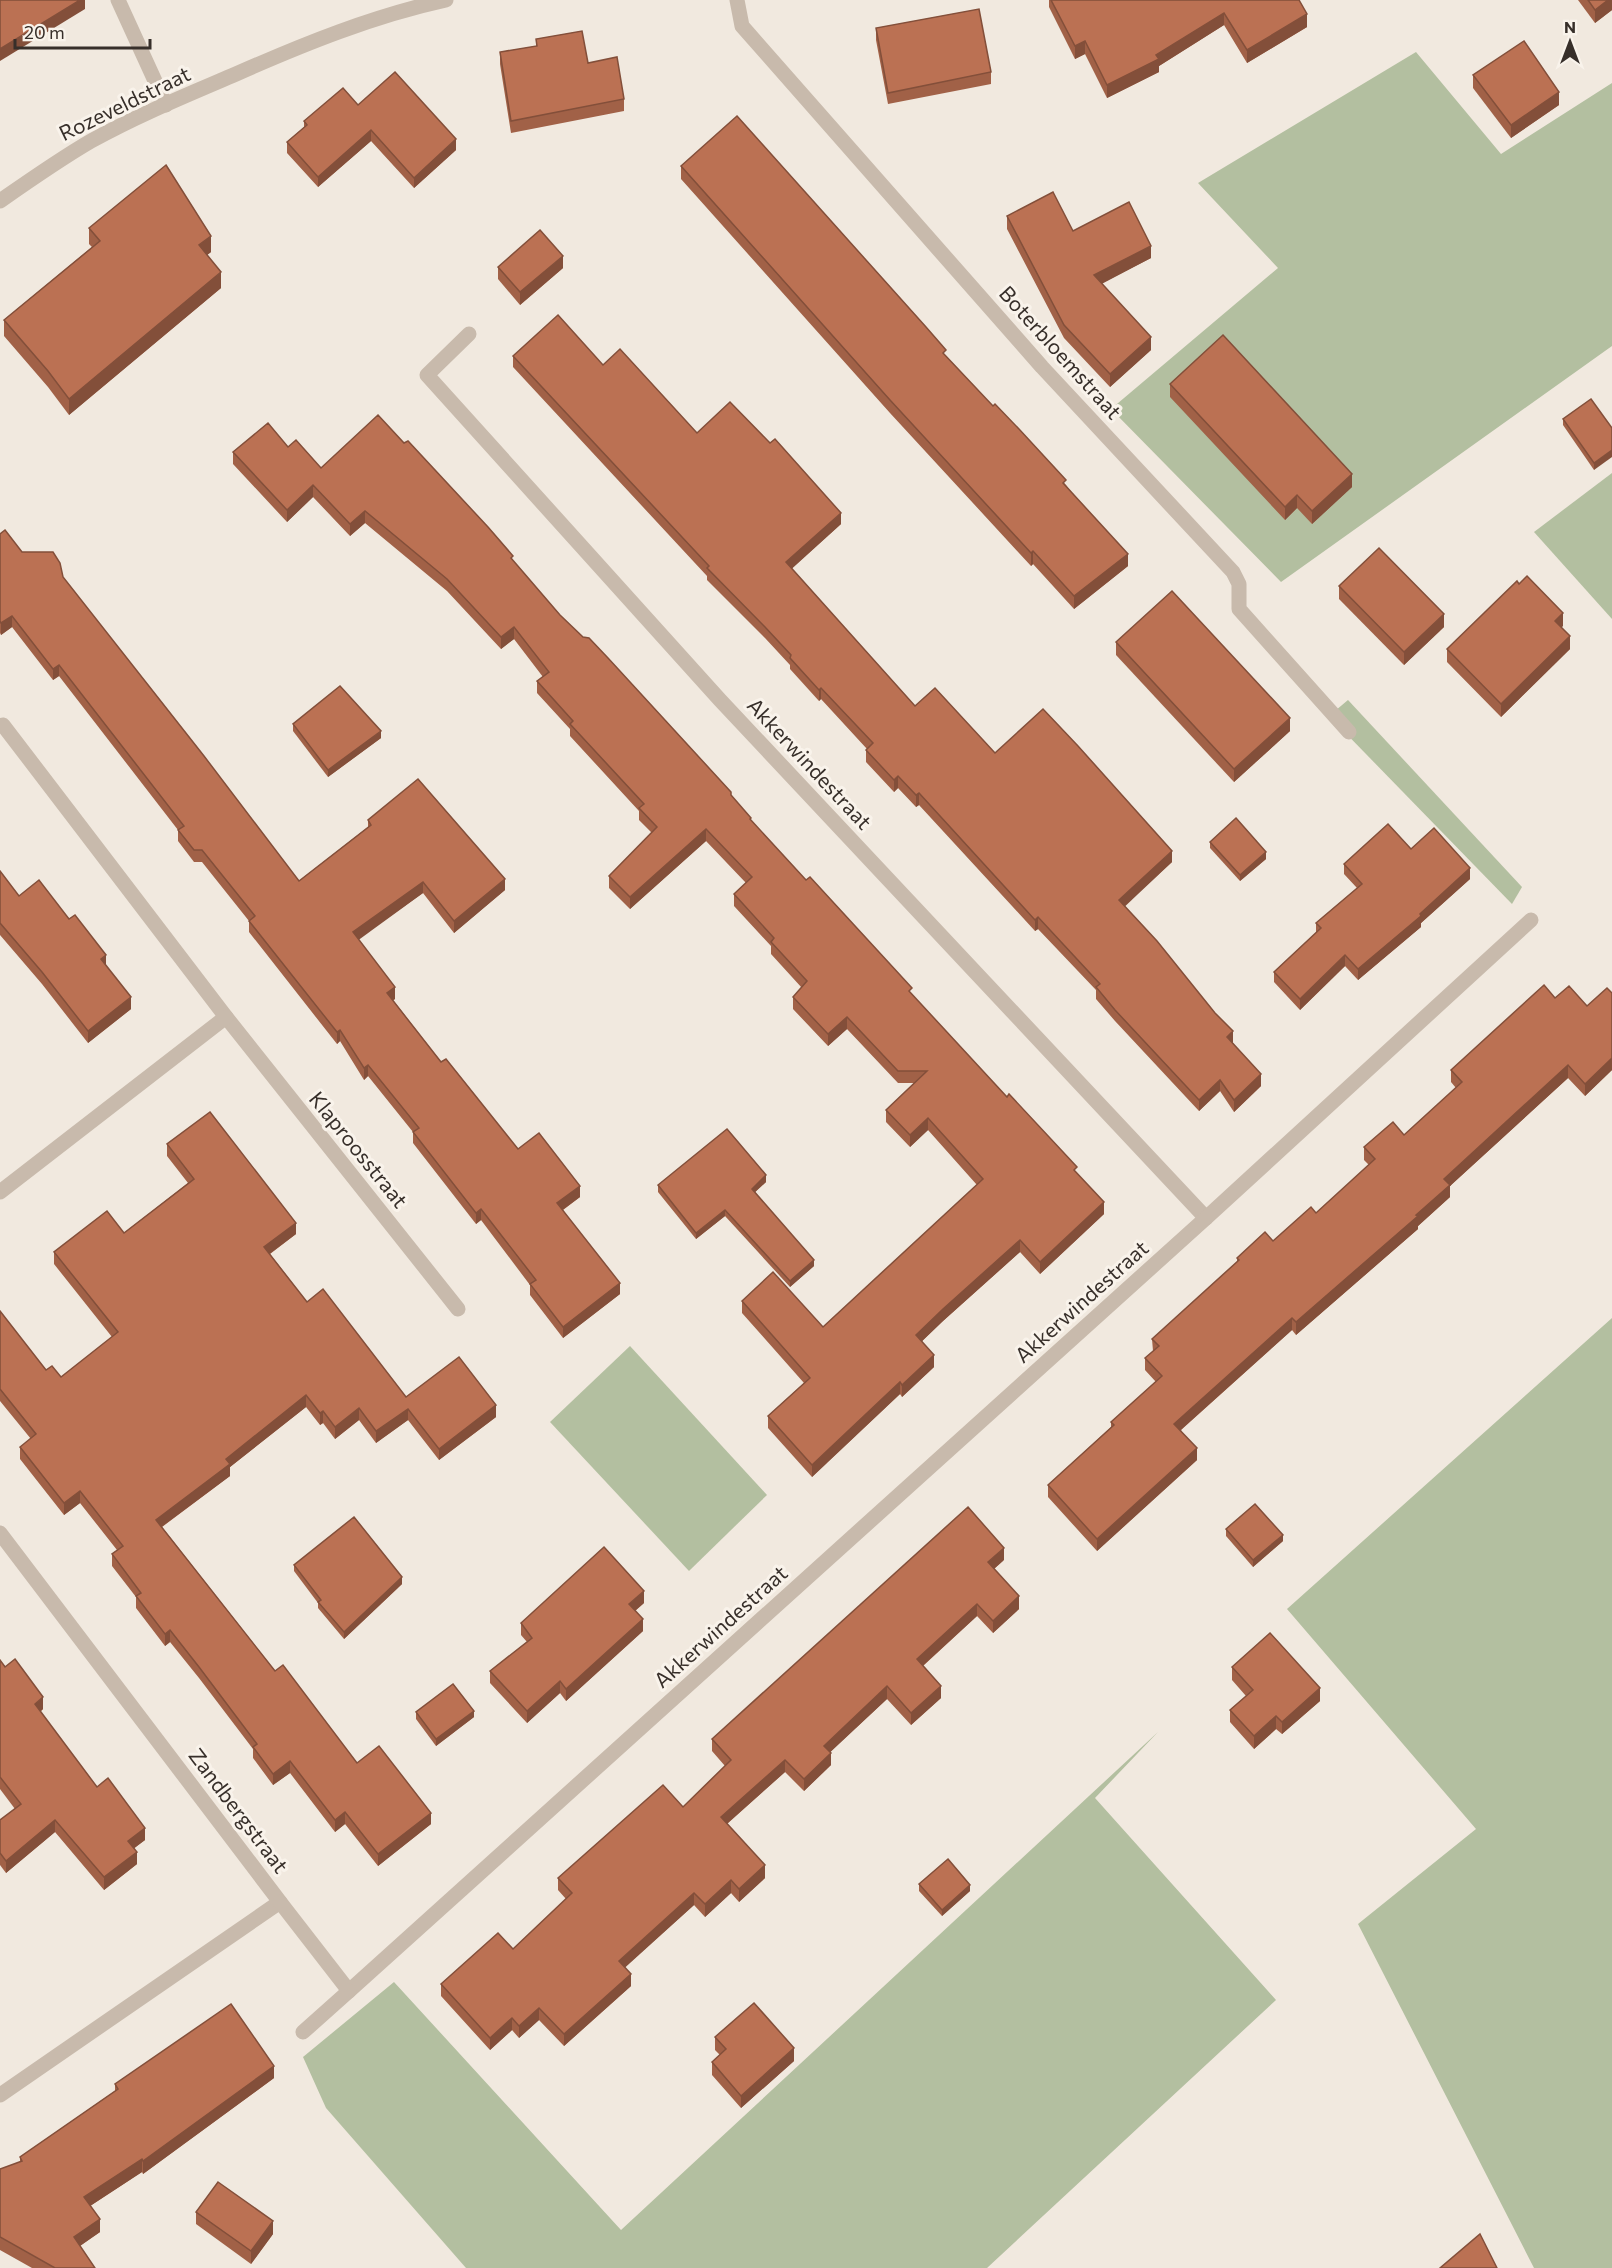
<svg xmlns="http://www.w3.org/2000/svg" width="1612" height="2268" viewBox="0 0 1612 2268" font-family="Commissioner,sans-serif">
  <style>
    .green { fill: #b3bfa0 }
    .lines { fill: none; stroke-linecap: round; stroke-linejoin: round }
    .minor { stroke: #c8baac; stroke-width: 15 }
    .wall { fill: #a16147 }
    .shaded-wall { fill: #834f3a }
    .building { fill: #bb7153; stroke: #834f3a; stroke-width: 1.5 }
    .labels { text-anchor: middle; stroke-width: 6; stroke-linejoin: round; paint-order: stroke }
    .street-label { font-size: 21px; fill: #372f2a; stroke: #f9f3eb }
  </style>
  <rect width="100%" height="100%" fill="#f1e9df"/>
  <!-- green -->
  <g class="green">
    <polygon points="1416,52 1501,154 1612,83 1612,346 1281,582 1111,409 1278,268 1198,183"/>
    <polygon points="1612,473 1612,619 1534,532"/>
    <polygon points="1348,700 1522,887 1512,904 1329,716"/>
    <polygon points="1612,1318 1612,2268 1534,2268 1358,1924 1476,1829 1287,1609"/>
    <polygon points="630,1346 767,1495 689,1571 550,1422"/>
    <polygon points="1158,1732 1095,1798 1276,2000 987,2268 466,2268 326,2108 303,2057 394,1982 621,2230"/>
  </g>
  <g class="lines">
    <!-- minor -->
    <g class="minor">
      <polyline points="118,0 166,105"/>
      <polyline points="737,0 742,26 1042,367 1233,572 1239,584 1239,609 1349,732"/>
      <path d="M 0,201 C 30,180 60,159 91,141 C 138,115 187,95 236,74 C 304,44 373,16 446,0"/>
      <polyline points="469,334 427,375 720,700 1206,1218"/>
      <polyline points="3,725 226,1017 458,1309"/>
      <polyline points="0,1192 226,1017"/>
      <polyline points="0,1533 280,1902 0,2095"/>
      <polyline points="280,1902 349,1991 1206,1218 1531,920"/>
      <polyline points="303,2032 349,1991"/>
    </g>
  </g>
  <!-- wall -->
  <g class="wall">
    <polygon points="1049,0 1299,0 1307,27 1247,63 1224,25 1159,66 1159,72 1107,98 1085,54 1075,59 1049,7"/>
    <polygon points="1578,0 1612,0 1612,10 1595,23"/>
    <polygon points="876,28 991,72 991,84 888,104 876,40"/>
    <polygon points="536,39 588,63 624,99 624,111 511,133 500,64 500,52 536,46"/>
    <polygon points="1473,75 1559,105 1511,138 1473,88"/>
    <polygon points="358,105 456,150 414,188 371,141 318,187 287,153 287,142 304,127 304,121"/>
    <polygon points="681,166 946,356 1066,485 1128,566 1074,609 1033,564 1031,566 890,413 681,179"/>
    <polygon points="1007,216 1073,231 1151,258 1102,283 1151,350 1110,387 1064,338 1007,229"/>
    <polygon points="89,228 211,252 207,255 221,288 69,415 48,387 4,336 4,320 92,247 89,244"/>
    <polygon points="498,267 563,268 520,305 498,279"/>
    <polygon points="513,356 603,365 697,433 841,524 791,569 915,706 995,753 1172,862 1124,906 1233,1043 1261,1086 1234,1112 1220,1091 1199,1111 1115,1021 1096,999 1096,990 1038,929 1035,931 919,805 916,807 898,788 894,792 866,762 866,750 867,749 821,699 819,701 790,669 790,665 765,638 707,580 707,576 513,367"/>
    <polygon points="1170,384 1352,487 1312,524 1297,508 1285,520 1170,397"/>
    <polygon points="1563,419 1612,428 1594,470 1563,425"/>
    <polygon points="288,447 321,468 513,561 560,615 731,795 751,821 1077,1173 1104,1214 1040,1274 1020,1252 943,1321 922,1341 934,1367 902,1397 900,1394 812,1477 768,1428 768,1416 804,1383 742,1313 742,1301 823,1327 977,1185 928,1130 910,1147 886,1122 886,1110 914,1083 898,1083 847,1029 828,1046 793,1009 793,997 802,988 771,954 771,946 734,906 734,894 746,883 706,841 630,909 609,888 609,876 652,833 639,820 639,811 570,736 570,729 537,693 537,681 543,677 514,639 501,649 447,591 365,523 350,536 313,497 287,522 233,464 233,452"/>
    <polygon points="0,534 22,552 63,577 299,881 368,827 368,820 505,890 454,933 423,893 358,939 395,999 393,1000 441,1062 518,1149 580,1197 563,1210 620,1294 563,1338 530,1295 530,1285 481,1220 476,1224 413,1143 413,1132 368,1076 364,1080 340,1041 337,1044 249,932 249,921 202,862 194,862 178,841 178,830 59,676 53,680 12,627 1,635 0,633"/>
    <polygon points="1339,586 1444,627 1404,665 1339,599"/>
    <polygon points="1563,626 1561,627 1570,649 1501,717 1447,662 1447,649"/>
    <polygon points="1116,642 1290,731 1234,782 1116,655"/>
    <polygon points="293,724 381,738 328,777 293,731"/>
    <polygon points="1210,842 1266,859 1240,881 1210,848"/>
    <polygon points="1411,849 1470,879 1421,923 1421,927 1358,980 1345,966 1300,1010 1274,982 1274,972 1316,933 1316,923 1357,888 1344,874 1344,864"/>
    <polygon points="0,871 19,896 106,966 131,1009 88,1043 42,984 0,935"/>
    <polygon points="1612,993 1612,1070 1585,1096 1568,1078 1450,1186 1450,1197 1418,1226 1418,1229 1296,1335 1292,1330 1181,1430 1197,1460 1097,1551 1048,1497 1048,1485 1111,1427 1111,1422 1156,1382 1145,1370 1145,1358 1153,1351 1152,1339 1237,1262 1237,1258 1273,1241 1316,1213 1369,1165 1364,1160 1364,1147 1404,1135 1456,1088 1451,1082 1451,1070 1555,998 1587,1006"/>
    <polygon points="167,1144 296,1234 270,1254 307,1302 406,1397 496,1417 439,1460 408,1420 376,1443 359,1420 335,1439 323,1423 320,1425 306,1407 230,1467 230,1476 162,1527 275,1671 357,1763 431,1824 378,1866 345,1824 335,1832 290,1773 273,1785 253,1758 253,1749 199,1678 170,1642 165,1646 136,1608 136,1597 112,1566 112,1554 117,1550 80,1503 64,1515 20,1459 20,1447 31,1439 0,1401 0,1311 46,1370 61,1377 112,1337 54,1264 54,1252 124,1233 188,1183 167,1156"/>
    <polygon points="766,1182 755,1192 814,1266 790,1287 725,1216 696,1239 658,1192 658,1185"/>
    <polygon points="1226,1529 1283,1541 1253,1567 1226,1536"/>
    <polygon points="1004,1560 994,1569 1019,1609 993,1633 977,1616 923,1666 941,1698 911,1725 887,1699 830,1752 831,1765 804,1791 785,1772 727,1824 765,1878 739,1902 731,1893 705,1917 694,1905 625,1967 631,1986 564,2046 539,2020 519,2038 512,2030 490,2050 441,1996 441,1984 513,1949 566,1899 558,1890 558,1878 683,1807 725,1766 712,1751 712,1739"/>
    <polygon points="294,1565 402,1584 344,1639 318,1608 318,1603 294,1571"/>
    <polygon points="644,1603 635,1611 643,1631 566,1701 560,1693 527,1723 490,1683 490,1671 527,1642 521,1635 521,1623"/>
    <polygon points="0,1660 43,1709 40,1712 97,1787 145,1840 134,1848 137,1864 104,1890 55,1832 6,1873 0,1865 0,1820 15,1809 0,1789"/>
    <polygon points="1232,1667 1320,1701 1282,1734 1276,1729 1254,1749 1230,1722 1230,1710 1246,1696 1232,1680"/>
    <polygon points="416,1712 474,1717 436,1746 416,1719"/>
    <polygon points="919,1884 970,1891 942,1916 919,1891"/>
    <polygon points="715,2037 794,2061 741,2108 712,2075 712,2062 720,2055 715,2050"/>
    <polygon points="274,2078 143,2174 142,2172 90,2206 100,2232 80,2246 95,2268 32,2268 0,2250 0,2169 20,2162 20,2157 115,2091 115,2084"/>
    <polygon points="196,2212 273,2234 251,2264 196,2224"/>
  </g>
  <!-- shaded-wall -->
  <g class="shaded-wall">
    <polygon points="80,0 85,0 85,9 0,61 0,49"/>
    <polygon points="1608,0 1612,0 1612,10 1595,23 1595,10"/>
    <polygon points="1224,13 1224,25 1159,66 1159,72 1107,98 1107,85"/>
    <polygon points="1307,14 1307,27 1247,63 1247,50"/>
    <polygon points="1085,41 1085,54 1075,59 1075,46"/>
    <polygon points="1559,92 1559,105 1511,138 1511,125"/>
    <polygon points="371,130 371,141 318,187 318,177"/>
    <polygon points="456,139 456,150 414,188 414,178"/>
    <polygon points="211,236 211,252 199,261 199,245"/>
    <polygon points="1151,246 1151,258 1094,288 1094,275"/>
    <polygon points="563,256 563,268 520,305 520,292"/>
    <polygon points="221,272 221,288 69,415 69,399"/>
    <polygon points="1151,337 1151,350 1110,387 1110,374"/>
    <polygon points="1612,450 1612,457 1594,470 1594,463"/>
    <polygon points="1352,474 1352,487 1312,524 1312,511"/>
    <polygon points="313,485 313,497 287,522 287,510"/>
    <polygon points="1297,495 1297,508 1285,520 1285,507"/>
    <polygon points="365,511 365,523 350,536 350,524"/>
    <polygon points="841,513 841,524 786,574 786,562"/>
    <polygon points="1033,551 1033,564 1031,566 1031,553"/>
    <polygon points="1128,554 1128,566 1074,609 1074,596"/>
    <polygon points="1563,613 1563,626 1555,634 1555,621"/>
    <polygon points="1444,614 1444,627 1404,665 1404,652"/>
    <polygon points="12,616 12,627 1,635 1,623"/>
    <polygon points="514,627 514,639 501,649 501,637"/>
    <polygon points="1570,636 1570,649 1501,717 1501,704"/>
    <polygon points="59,665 59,676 53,680 53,669"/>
    <polygon points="821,688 821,699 819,701 819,690"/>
    <polygon points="1290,718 1290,731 1234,782 1234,769"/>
    <polygon points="381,731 381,738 328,777 328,770"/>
    <polygon points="898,776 898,788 894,792 894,780"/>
    <polygon points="919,793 919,805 916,807 916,795"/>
    <polygon points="706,829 706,841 630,909 630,897"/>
    <polygon points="1172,851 1172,862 1119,912 1119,900"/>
    <polygon points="1266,852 1266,859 1240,881 1240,875"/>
    <polygon points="1470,868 1470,879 1421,923 1421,927 1358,980 1358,969"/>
    <polygon points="505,879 505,890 454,933 454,921"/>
    <polygon points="423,882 423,893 353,944 353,932"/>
    <polygon points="1038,917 1038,929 1035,931 1035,920"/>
    <polygon points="106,955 106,966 101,959"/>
    <polygon points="1345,955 1345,966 1300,1010 1300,999"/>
    <polygon points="395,987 395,999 387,1004 387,993"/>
    <polygon points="131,997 131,1009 88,1043 88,1031"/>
    <polygon points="847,1017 847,1029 828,1046 828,1034"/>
    <polygon points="340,1030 340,1041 337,1044 337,1032"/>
    <polygon points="1233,1031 1233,1043 1227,1037"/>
    <polygon points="1612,1058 1612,1070 1585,1096 1585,1084"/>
    <polygon points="368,1065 368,1076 364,1080 364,1068"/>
    <polygon points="1568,1065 1568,1078 1450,1186 1450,1197 1418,1226 1418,1229 1296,1335 1296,1322 1416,1215 1444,1179"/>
    <polygon points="1261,1074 1261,1086 1234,1112 1234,1100"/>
    <polygon points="1220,1080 1220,1091 1199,1111 1199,1100"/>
    <polygon points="928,1118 928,1130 910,1147 910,1135"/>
    <polygon points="766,1175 766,1182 752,1195 752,1189"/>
    <polygon points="580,1186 580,1197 557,1214 557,1203"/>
    <polygon points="1104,1202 1104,1214 1040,1274 1040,1262"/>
    <polygon points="481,1209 481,1220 476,1224 476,1213"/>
    <polygon points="725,1210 725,1216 696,1239 696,1233"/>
    <polygon points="296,1223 296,1234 264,1258 264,1247"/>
    <polygon points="1020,1240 1020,1252 943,1321 916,1347 916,1335 943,1309"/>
    <polygon points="814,1260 814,1266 790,1287 790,1281"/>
    <polygon points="620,1283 620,1294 563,1338 563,1327"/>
    <polygon points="1292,1318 1292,1330 1174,1436 1174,1424"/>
    <polygon points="934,1355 934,1367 902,1397 902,1385"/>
    <polygon points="900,1382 900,1394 812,1477 812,1465"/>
    <polygon points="306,1395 306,1407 230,1467 230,1476 156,1531 156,1520 226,1459"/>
    <polygon points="496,1405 496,1417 439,1460 439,1449"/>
    <polygon points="359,1408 359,1420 335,1439 335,1427"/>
    <polygon points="408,1409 408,1420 376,1443 376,1431"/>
    <polygon points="323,1411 323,1423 320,1425 320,1413"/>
    <polygon points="1197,1448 1197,1460 1097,1551 1097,1539"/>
    <polygon points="80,1491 80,1503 64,1515 64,1503"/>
    <polygon points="1283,1535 1283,1541 1253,1567 1253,1560"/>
    <polygon points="1004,1548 1004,1560 988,1574 988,1562"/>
    <polygon points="402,1577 402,1584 344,1639 344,1632"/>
    <polygon points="644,1591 644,1603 629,1616 629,1604"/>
    <polygon points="1019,1596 1019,1609 993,1633 993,1621"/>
    <polygon points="977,1604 977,1616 917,1671 917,1659"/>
    <polygon points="643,1619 643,1631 566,1701 566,1689"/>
    <polygon points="170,1630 170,1642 165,1646 165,1634"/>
    <polygon points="560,1681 560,1693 527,1723 527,1711"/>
    <polygon points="887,1686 887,1699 824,1758 824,1746"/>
    <polygon points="941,1686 941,1698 911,1725 911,1713"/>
    <polygon points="1320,1688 1320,1701 1282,1734 1282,1722"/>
    <polygon points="43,1697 43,1709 35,1716 35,1704"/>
    <polygon points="474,1711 474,1717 436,1746 436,1739"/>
    <polygon points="1276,1716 1276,1729 1254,1749 1254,1736"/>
    <polygon points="831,1753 831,1765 804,1791 804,1779"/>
    <polygon points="785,1760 785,1772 721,1829 721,1817"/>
    <polygon points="290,1761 290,1773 273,1785 273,1774"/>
    <polygon points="345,1812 345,1824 335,1832 335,1820"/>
    <polygon points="431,1813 431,1824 378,1866 378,1854"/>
    <polygon points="55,1820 55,1832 6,1873 6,1861"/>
    <polygon points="145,1828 145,1840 128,1853 128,1841"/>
    <polygon points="137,1852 137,1864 104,1890 104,1877"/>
    <polygon points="765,1865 765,1878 739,1902 739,1889"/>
    <polygon points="731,1880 731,1893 705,1917 705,1904"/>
    <polygon points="970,1885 970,1891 942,1916 942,1910"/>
    <polygon points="694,1893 694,1905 619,1973 619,1961"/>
    <polygon points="631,1974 631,1986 564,2046 564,2034"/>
    <polygon points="539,2008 539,2020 519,2038 519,2026"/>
    <polygon points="512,2018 512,2030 490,2050 490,2038"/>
    <polygon points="794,2048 794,2061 741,2108 741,2096"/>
    <polygon points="274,2066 274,2078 143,2174 143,2161"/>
    <polygon points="142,2159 142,2172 84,2210 84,2197"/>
    <polygon points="100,2219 100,2232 74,2250 74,2237"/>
    <polygon points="273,2221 273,2234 251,2264 251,2251"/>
  </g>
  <!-- building -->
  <g class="building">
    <polygon points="0,0 80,0 0,49"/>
    <polygon points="1051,0 1299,0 1307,14 1247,50 1224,13 1156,55 1159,59 1107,85 1085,41 1075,46"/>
    <polygon points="1588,0 1608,0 1595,10"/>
    <polygon points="979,9 991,72 888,93 876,28"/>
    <polygon points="582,31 588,63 617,57 624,99 511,121 500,52 537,46 536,39"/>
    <polygon points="1524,41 1559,92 1511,125 1473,75"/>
    <polygon points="395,72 456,139 414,178 371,130 318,177 287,142 307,125 304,121 343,88 358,105"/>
    <polygon points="737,116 926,327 946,350 943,353 993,406 995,404 1019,429 1066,480 1063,483 1128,554 1074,596 1033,551 1031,553 890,400 681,166"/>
    <polygon points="166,165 211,236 199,245 221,272 69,399 48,371 4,320 100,241 89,228"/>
    <polygon points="1053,192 1073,231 1129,202 1151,246 1094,275 1151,337 1110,374 1064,325 1007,216"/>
    <polygon points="540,230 563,256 520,292 498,267"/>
    <polygon points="558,315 603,365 620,349 697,433 730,402 770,443 775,439 841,513 786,562 915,706 935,688 995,753 1043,709 1078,746 1172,851 1119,900 1157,941 1215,1013 1233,1031 1227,1037 1261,1074 1234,1100 1220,1080 1199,1100 1115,1010 1096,987 1100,984 1038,917 1035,920 919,793 916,795 898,776 894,780 866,750 873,743 821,688 819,690 790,658 791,655 765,627 707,568 709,566 513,356"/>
    <polygon points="1223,335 1352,474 1312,511 1297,495 1285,507 1170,384"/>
    <polygon points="1591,399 1612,428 1612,450 1594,463 1563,419"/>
    <polygon points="378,415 404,443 408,441 488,527 513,556 511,558 560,615 583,637 589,638 608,658 731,792 731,795 751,818 750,819 806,880 810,877 912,988 909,991 1007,1097 1009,1094 1077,1167 1074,1170 1104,1202 1040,1262 1020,1240 943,1309 916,1335 934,1355 902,1385 900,1382 812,1465 768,1416 810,1378 742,1301 773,1272 823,1327 983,1179 928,1118 910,1135 886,1110 927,1071 898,1071 847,1017 828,1034 793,997 807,981 771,942 774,938 734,894 752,877 706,829 630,897 609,876 657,827 639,808 644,804 570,724 573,721 537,681 549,672 514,627 501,637 447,579 365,511 350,524 313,485 287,510 233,452 268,423 288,447 296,440 321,468"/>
    <polygon points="5,530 22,552 53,552 60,563 63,577 204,756 299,881 371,825 368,820 418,779 505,879 454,921 423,882 353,932 395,987 387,993 441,1062 446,1059 518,1149 539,1133 580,1186 557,1203 620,1283 563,1327 530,1284 536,1280 481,1209 476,1213 413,1132 419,1128 368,1065 364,1068 340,1030 337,1032 249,921 255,916 202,850 194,850 178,830 184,826 59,665 53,669 12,616 1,623 0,621 0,534"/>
    <polygon points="1379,548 1444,614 1404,652 1339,586"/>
    <polygon points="1527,576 1563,613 1555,621 1570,636 1501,704 1447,649 1517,581 1519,584"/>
    <polygon points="1172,591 1290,718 1234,769 1116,642"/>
    <polygon points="340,686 381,731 328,770 293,724"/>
    <polygon points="1236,818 1266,852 1240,875 1210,842"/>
    <polygon points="1388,824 1411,849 1434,828 1470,868 1420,914 1421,916 1358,969 1345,955 1300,999 1274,972 1321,928 1316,923 1362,884 1344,864"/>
    <polygon points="0,871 19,896 39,880 69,919 75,915 106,955 101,959 131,997 88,1031 42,972 0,923"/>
    <polygon points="1544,985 1555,998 1569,986 1587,1006 1607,988 1612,993 1612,1058 1585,1084 1568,1065 1444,1179 1450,1185 1416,1215 1418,1216 1296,1322 1292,1318 1174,1424 1197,1448 1097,1539 1048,1485 1114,1425 1111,1422 1162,1376 1145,1358 1159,1346 1152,1339 1239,1260 1237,1258 1265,1232 1273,1241 1311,1207 1316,1213 1375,1159 1364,1147 1393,1122 1404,1135 1462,1082 1451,1070"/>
    <polygon points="210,1112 296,1223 264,1247 307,1302 323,1289 406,1397 459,1357 496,1405 439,1449 408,1409 376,1431 359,1408 335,1427 323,1411 320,1413 306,1395 226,1459 230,1464 156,1520 275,1671 283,1665 357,1763 379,1746 431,1813 378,1854 345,1812 335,1820 290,1761 273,1774 253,1747 257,1744 199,1667 170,1630 165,1634 136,1596 141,1593 112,1554 123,1546 80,1491 64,1503 20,1447 36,1434 0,1389 0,1311 46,1370 52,1366 61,1377 118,1332 54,1252 107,1211 124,1233 194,1179 167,1144"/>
    <polygon points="727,1129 766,1175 752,1189 814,1260 790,1281 725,1210 696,1233 658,1185"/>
    <polygon points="1255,1504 1283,1535 1253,1560 1226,1529"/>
    <polygon points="968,1507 1004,1548 988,1562 1019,1596 993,1621 977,1604 917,1659 941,1686 911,1713 887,1686 824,1746 831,1753 804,1779 785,1760 721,1817 765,1865 739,1889 731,1880 705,1904 694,1893 619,1961 631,1974 564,2034 539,2008 519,2026 512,2018 490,2038 441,1984 498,1933 513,1949 572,1893 558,1878 663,1785 683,1807 731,1760 712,1739"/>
    <polygon points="354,1517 402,1577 344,1632 318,1602 321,1600 294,1565"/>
    <polygon points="604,1547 644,1591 629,1604 643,1619 566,1689 560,1681 527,1711 490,1671 532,1638 521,1623"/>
    <polygon points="1270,1633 1320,1688 1282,1722 1276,1716 1254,1736 1230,1710 1253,1690 1232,1667"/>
    <polygon points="15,1659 43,1697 35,1704 97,1787 108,1778 145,1828 128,1841 137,1852 104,1877 55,1820 6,1861 0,1853 0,1820 21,1804 0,1777 0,1660 5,1667"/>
    <polygon points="453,1684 474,1711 436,1739 416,1712"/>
    <polygon points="948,1859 970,1885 942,1910 919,1884"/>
    <polygon points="754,2003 794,2048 741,2096 712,2062 726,2049 715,2037"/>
    <polygon points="231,2004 274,2066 143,2161 142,2159 84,2197 100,2219 74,2237 95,2268 55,2268 0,2237 0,2169 22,2161 20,2157 118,2089 115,2084"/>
    <polygon points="218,2182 273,2221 251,2251 196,2212"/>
    <polygon points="1480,2234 1497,2268 1440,2268"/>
  </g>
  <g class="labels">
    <!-- street labels -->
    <g class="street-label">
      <text transform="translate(125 104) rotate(-26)" y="7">Rozeveldstraat</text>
      <text transform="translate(1060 353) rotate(48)" y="7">Boterbloemstraat</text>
      <text transform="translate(809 764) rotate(47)" y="7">Akkerwindestraat</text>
      <text transform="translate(358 1150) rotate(51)" y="7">Klaproosstraat</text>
      <text transform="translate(1082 1302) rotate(-42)" y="7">Akkerwindestraat</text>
      <text transform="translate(721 1627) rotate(-42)" y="7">Akkerwindestraat</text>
      <text transform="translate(238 1811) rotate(53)" y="7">Zandbergstraat</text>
    </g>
  </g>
  <!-- north arrow -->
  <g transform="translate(1570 42)" stroke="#f9f3eb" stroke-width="4.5" paint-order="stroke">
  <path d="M0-4.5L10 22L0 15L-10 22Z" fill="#372f2a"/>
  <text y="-9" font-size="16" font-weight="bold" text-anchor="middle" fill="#372f2a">N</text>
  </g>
  <!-- scale -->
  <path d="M15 39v9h135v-9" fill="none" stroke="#372f2a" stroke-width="3"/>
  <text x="24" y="39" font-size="18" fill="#372f2a" stroke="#f9f3eb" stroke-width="4.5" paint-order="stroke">20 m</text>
</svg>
